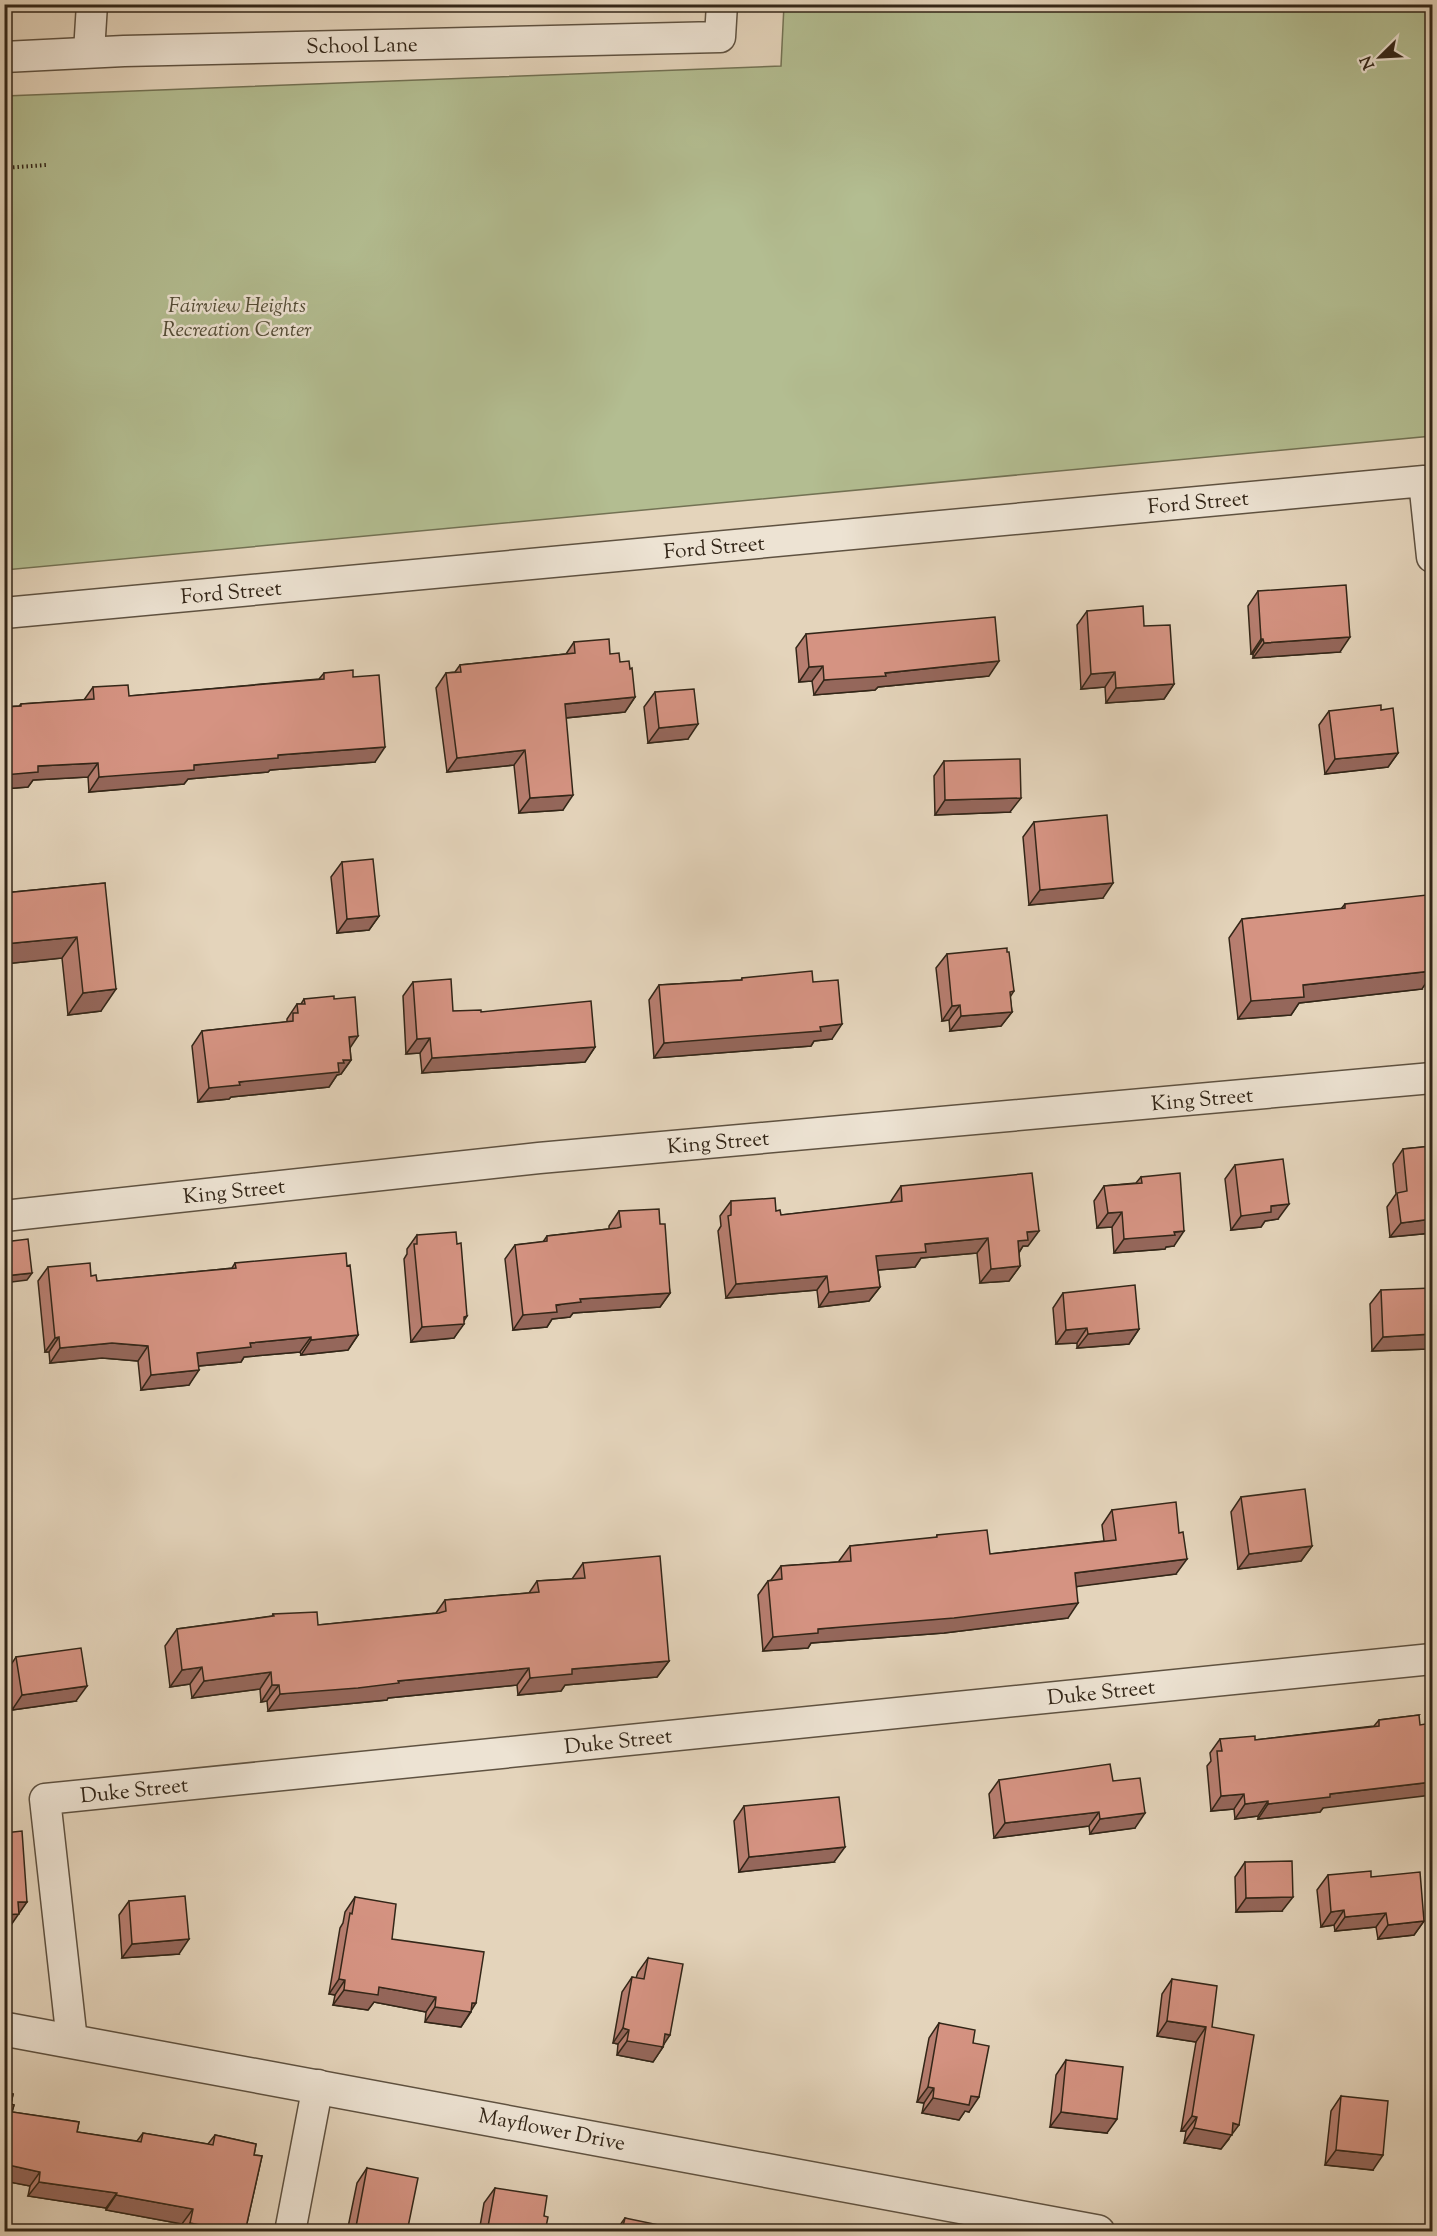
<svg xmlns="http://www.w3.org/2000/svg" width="1437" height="2236" viewBox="0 0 1437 2236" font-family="'Sorts Mill Goudy',serif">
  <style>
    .green { fill: #b3bd91; stroke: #737254; stroke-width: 1.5 }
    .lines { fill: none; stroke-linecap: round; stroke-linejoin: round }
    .minor-casing { stroke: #5f5241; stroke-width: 33 }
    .tertiary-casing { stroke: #5f5241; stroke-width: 36 }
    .path { stroke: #332618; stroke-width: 4; stroke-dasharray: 1.5 3; stroke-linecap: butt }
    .minor { stroke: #ede3d3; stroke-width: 30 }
    .tertiary { stroke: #ede3d3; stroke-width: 33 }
    .wall { fill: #b77e70; stroke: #332618; stroke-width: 1.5 }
    .shaded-wall { fill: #95675b; stroke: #332618; stroke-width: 1.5 }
    .building { fill: #d59382; stroke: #332618; stroke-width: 1.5 }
    .labels { text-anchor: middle; stroke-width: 5; stroke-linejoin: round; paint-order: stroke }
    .street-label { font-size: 21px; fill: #332618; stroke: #ede3d3 }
    .park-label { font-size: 21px; font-style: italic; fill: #534c36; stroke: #ede3d3 }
  </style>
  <rect width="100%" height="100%" fill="#e4d4bb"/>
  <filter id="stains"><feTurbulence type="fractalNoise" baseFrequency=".00333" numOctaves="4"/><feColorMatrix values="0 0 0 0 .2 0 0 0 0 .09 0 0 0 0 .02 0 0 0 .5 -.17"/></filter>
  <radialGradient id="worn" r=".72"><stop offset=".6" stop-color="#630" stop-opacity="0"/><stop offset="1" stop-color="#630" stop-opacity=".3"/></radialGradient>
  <!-- green -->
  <polygon class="green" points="784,5 1432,5 1432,436 5,570 5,96 781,66"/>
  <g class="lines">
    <defs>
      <g id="minor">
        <polyline points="89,52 92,4"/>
        <polyline points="4,57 124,51 720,37 722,4"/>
        <polyline points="4,613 1424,481 1432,557"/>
        <polyline points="4,1216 539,1158 1432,1078"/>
        <polyline points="72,2041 45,1799 1432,1659"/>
        <polyline points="290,2232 318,2085"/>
      </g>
      <polyline id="tertiary" points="4,2029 1098,2232"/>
    </defs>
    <!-- minor casing -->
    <use href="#minor" class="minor-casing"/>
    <!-- tertiary casing -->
    <use href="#tertiary" class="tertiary-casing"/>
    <!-- path -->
    <polyline class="path" points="4,168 46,165"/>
    <!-- minor -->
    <use href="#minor" class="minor"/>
    <!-- tertiary -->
    <use href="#tertiary" class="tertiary"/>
  </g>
  <!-- wall -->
  <g class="wall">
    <polygon points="1258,591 1340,652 1253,658 1253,654 1251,654 1248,606"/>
    <polygon points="1087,611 1144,626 1174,684 1164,699 1106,703 1105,687 1081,689 1077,625"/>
    <polygon points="806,634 989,676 878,687 875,690 814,695 812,681 799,682 796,648"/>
    <polygon points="574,642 610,654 620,662 635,697 625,712 566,718 563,810 519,813 514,765 447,772 436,688 446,673 455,672 460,665 566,654"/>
    <polygon points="324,673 353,677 375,762 270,770 268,772 188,779 184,784 89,792 88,777 33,780 28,787 4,789 4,707 19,706 21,704 84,700 93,687 129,696 319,679"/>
    <polygon points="655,692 688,739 648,743 644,707"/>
    <polygon points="1381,710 1398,753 1388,767 1325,774 1319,725 1329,711"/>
    <polygon points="944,761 1010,812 935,815 934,776"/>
    <polygon points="1034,822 1103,898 1029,905 1023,837"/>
    <polygon points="342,862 379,916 369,930 337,933 331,877"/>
    <polygon points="105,883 101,1011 68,1015 62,958 4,964 4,893"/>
    <polygon points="1345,904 1422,989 1299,1003 1291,1015 1238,1019 1229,938 1242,919 1341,909"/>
    <polygon points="947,954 1014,991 1010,997 1012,1012 1001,1026 950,1031 949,1020 942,1021 936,968"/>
    <polygon points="742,978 813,982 832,1039 814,1041 811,1046 654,1058 649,1000 659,985 741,980"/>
    <polygon points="413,982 453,1011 481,1012 595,1047 585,1062 422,1073 420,1053 406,1054 403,996"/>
    <polygon points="304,999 350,1048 351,1060 341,1074 337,1075 329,1087 231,1097 229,1099 198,1102 192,1046 202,1031 287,1022 287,1019 297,1004 301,1004"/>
    <polygon points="1432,1146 1432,1233 1390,1237 1387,1207 1396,1194 1393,1164 1403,1149"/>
    <polygon points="1235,1165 1278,1219 1265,1221 1261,1227 1231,1230 1225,1179"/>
    <polygon points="1141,1177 1174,1246 1166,1247 1165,1249 1114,1253 1112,1227 1097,1228 1094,1201 1104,1186 1136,1183"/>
    <polygon points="901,1186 1028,1246 1023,1246 1019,1253 1020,1266 1009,1281 980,1283 977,1253 921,1258 915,1267 878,1270 880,1287 869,1301 819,1307 817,1290 726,1298 718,1231 721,1226 720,1216 731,1201 776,1211 781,1215 891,1203 891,1201"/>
    <polygon points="619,1211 660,1224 670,1293 660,1307 573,1313 570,1317 552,1319 547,1327 513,1330 505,1259 515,1245 543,1242 547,1236 609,1229 609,1226"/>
    <polygon points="417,1235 464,1321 454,1338 411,1342 404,1259 407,1254 407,1249"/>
    <polygon points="235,1263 347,1266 358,1335 348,1350 301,1355 300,1352 244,1357 241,1362 199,1366 189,1385 141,1390 138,1361 102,1358 50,1363 49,1352 45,1352 38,1281 48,1267 91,1276 97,1281 214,1270 232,1268"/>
    <polygon points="1381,1290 1428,1349 1372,1351 1370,1304"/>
    <polygon points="1063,1293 1139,1329 1129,1344 1077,1348 1077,1343 1056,1344 1053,1308"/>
    <polygon points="1241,1497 1312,1546 1301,1561 1238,1569 1231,1512"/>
    <polygon points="1112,1510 1176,1574 1077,1586 1068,1618 944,1633 811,1643 808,1648 763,1651 758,1595 768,1581 771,1580 781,1566 839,1562 839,1561 850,1546 936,1538 937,1535 990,1554 1104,1541 1102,1525"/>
    <polygon points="583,1563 669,1661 657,1677 565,1685 561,1691 518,1695 517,1685 388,1698 387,1700 346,1704 268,1711 267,1701 261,1702 260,1689 192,1698 190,1684 170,1687 165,1646 177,1629 272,1616 273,1614 318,1625 436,1613 445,1600 529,1593 537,1581 572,1579"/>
    <polygon points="16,1657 76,1701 12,1710 6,1672"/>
    <polygon points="1419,1715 1323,1808 1320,1812 1258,1819 1258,1816 1235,1819 1234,1809 1211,1811 1207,1766 1211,1761 1210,1753 1220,1739 1255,1740 1374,1726 1379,1720"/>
    <polygon points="999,1780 1113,1781 1135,1828 1090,1834 1089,1826 994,1838 989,1794"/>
    <polygon points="744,1806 834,1862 739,1872 734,1821"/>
    <polygon points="1245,1862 1282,1911 1236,1912 1235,1877"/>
    <polygon points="1328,1875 1371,1877 1424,1921 1414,1935 1378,1939 1376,1927 1335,1931 1334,1925 1321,1927 1317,1890"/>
    <polygon points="355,1897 392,1939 471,2010 471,2012 461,2027 425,2022 426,2012 374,2002 368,2010 333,2005 335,1995 329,1994 340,1928 343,1923 345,1912"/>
    <polygon points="129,1901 179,1954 122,1958 119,1915"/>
    <polygon points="648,1958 664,2044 663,2047 653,2062 617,2055 618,2044 613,2043 622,1992 632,1977 636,1978 638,1972"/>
    <polygon points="1172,1979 1212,2027 1229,2139 1221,2149 1184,2143 1186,2131 1181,2131 1196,2042 1157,2036 1162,1994"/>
    <polygon points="939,2023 973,2043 969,2112 965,2111 959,2120 922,2113 924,2103 917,2102 929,2038"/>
    <polygon points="1066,2060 1107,2133 1050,2127 1056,2075"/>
    <polygon points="4,2092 13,2094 11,2104 14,2105 12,2112 79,2122 77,2132 137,2141 143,2133 208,2144 215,2135 256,2144 254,2155 262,2156 245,2232 181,2232 182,2224 106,2210 106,2208 28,2196 30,2186 4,2181"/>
    <polygon points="1341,2096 1373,2170 1325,2165 1331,2111"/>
    <polygon points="367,2168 407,2232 347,2232 357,2183"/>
    <polygon points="495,2188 544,2216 545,2232 479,2232 484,2203"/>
    <polygon points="625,2218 657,2232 615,2232"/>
  </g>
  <!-- shaded-wall -->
  <g class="shaded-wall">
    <polygon points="1350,637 1340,652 1253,658 1264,643"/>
    <polygon points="1261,639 1263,639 1253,654 1251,654"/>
    <polygon points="999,661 989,676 878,687 875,690 814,695 824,680 885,673"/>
    <polygon points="823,666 812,681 799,682 809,667"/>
    <polygon points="1115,672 1105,687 1081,689 1091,674"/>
    <polygon points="1174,684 1164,699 1106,703 1116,688"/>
    <polygon points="635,697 625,712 554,719 565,704"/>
    <polygon points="698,724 688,739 648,743 659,728"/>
    <polygon points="385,747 375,762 270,770 268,772 188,779 184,784 89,792 99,777 278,755"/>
    <polygon points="525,750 514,765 447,772 457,758"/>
    <polygon points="1398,753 1388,767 1325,774 1335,759"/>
    <polygon points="98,763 88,777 33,780 28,787 4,789 4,775 38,766"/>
    <polygon points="573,795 563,810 519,813 530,798"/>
    <polygon points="1021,798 1010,812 935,815 945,800"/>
    <polygon points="1113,883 1103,898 1029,905 1040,890"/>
    <polygon points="379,916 369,930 337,933 347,919"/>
    <polygon points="77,937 62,958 4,964 4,944"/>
    <polygon points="1432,971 1432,974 1422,989 1299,1003 1291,1015 1238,1019 1251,1001 1303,985"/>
    <polygon points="116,989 101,1011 68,1015 83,993"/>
    <polygon points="960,1005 949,1020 942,1021 952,1006"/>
    <polygon points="1012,1012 1001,1026 950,1031 961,1016"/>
    <polygon points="842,1024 832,1039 814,1041 811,1046 654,1058 664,1043"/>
    <polygon points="358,1036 348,1051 349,1037"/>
    <polygon points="430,1038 420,1053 406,1054 417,1039"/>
    <polygon points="595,1047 585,1062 422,1073 432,1058"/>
    <polygon points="343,1060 351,1060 341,1074 337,1075 329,1087 231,1097 229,1099 198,1102 209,1088 338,1063"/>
    <polygon points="1289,1204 1278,1219 1265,1221 1261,1227 1231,1230 1241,1216 1271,1206"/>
    <polygon points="1122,1212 1112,1227 1097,1228 1108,1213"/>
    <polygon points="1432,1219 1432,1233 1390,1237 1401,1223"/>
    <polygon points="1039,1231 1028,1246 1023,1246 1017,1255 1018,1241 1027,1232"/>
    <polygon points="1184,1231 1174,1246 1166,1247 1165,1249 1114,1253 1124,1239"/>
    <polygon points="988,1238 977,1253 921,1258 915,1267 866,1271 876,1256 925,1244"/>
    <polygon points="1020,1266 1009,1281 980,1283 991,1269"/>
    <polygon points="32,1273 27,1280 4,1283 4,1276"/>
    <polygon points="827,1276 817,1290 726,1298 736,1284"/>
    <polygon points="880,1287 869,1301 819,1307 829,1292"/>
    <polygon points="670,1293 660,1307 573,1313 570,1317 552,1319 547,1327 513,1330 523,1315 580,1299"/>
    <polygon points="467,1316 462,1324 464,1324 454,1338 411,1342 422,1327"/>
    <polygon points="1087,1328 1077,1343 1056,1344 1066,1330"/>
    <polygon points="1139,1329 1129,1344 1077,1348 1088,1334"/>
    <polygon points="1432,1334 1432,1343 1428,1349 1372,1351 1383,1337"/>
    <polygon points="358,1335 348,1350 301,1355 311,1340"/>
    <polygon points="59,1337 49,1352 45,1352 55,1338"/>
    <polygon points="311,1337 300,1352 244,1357 241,1362 187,1367 197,1353 250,1343"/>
    <polygon points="112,1343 148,1346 138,1361 102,1358 50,1363 60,1348"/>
    <polygon points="199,1370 189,1385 141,1390 151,1375"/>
    <polygon points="1312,1546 1301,1561 1238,1569 1249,1554"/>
    <polygon points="1187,1559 1176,1574 1065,1588 1075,1573"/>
    <polygon points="1078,1603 1068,1618 944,1633 811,1643 808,1648 763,1651 773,1637 818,1629"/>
    <polygon points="669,1661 657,1677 565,1685 561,1691 518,1695 530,1678 572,1669"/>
    <polygon points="202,1667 190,1684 170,1687 182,1670"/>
    <polygon points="529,1668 517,1685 388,1698 387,1700 346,1704 268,1711 280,1694 398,1681"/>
    <polygon points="271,1672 260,1689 192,1698 204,1681"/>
    <polygon points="272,1685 279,1685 267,1701 261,1702"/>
    <polygon points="87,1686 76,1701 12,1710 22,1695"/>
    <polygon points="1432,1782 1432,1795 1323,1808 1320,1812 1258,1819 1268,1804 1330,1794"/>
    <polygon points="1244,1794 1234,1809 1211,1811 1221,1796"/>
    <polygon points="1268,1801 1258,1816 1235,1819 1245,1804"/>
    <polygon points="1099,1812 1089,1826 994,1838 1005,1823"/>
    <polygon points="1145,1813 1135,1828 1090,1834 1100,1819"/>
    <polygon points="845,1847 834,1862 739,1872 749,1857"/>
    <polygon points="1293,1897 1282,1911 1236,1912 1246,1898"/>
    <polygon points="18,1902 27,1902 4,1935 4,1915"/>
    <polygon points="1344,1910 1334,1925 1321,1927 1331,1912"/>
    <polygon points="1386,1913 1376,1927 1335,1931 1345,1917"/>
    <polygon points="1424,1921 1414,1935 1378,1939 1388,1925"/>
    <polygon points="189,1939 179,1954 122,1958 132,1944"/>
    <polygon points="339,1979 345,1980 335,1995 329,1994"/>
    <polygon points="379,1987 436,1997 426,2012 374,2002 368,2010 333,2005 344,1990"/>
    <polygon points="472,2003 476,2003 461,2027 425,2022 435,2007"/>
    <polygon points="1167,2021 1206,2027 1196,2042 1157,2036"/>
    <polygon points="623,2028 629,2030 618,2044 613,2043"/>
    <polygon points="665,2034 670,2035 662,2047 663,2047 653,2062 617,2055 627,2041"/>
    <polygon points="928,2087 934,2088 924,2103 917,2102"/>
    <polygon points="971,2096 979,2097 969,2112 965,2111 959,2120 922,2113 933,2098"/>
    <polygon points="1061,2112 1117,2119 1107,2133 1050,2127"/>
    <polygon points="1192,2116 1197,2117 1186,2131 1181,2131"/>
    <polygon points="1233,2123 1239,2125 1221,2149 1184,2143 1194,2128"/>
    <polygon points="1336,2150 1383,2155 1373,2170 1325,2165"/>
    <polygon points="4,2164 40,2172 30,2186 4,2181"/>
    <polygon points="39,2182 117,2193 106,2208 28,2196"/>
    <polygon points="116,2195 193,2209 182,2224 106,2210"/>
    <polygon points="190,2223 234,2232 184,2232"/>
  </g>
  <!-- building -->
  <g class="building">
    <polygon points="1346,585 1350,637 1264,643 1263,639 1261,639 1258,591"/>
    <polygon points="1143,606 1144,626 1170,625 1174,684 1116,688 1115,672 1091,674 1087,611"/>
    <polygon points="995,617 999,661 885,673 886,676 824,680 823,666 809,667 806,634"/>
    <polygon points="609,639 610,654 619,653 620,662 629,661 630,669 632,668 635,697 565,704 573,795 530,798 525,750 457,758 446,673 461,672 460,665 575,653 574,642"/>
    <polygon points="353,670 353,677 379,675 385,747 278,755 278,758 194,765 194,770 99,777 98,763 38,766 38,772 4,775 4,707 21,706 21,704 94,699 93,687 128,685 129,696 324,679 324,673"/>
    <polygon points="694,689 698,724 659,728 655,692"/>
    <polygon points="1381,705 1381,710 1393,708 1398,753 1335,759 1329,711"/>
    <polygon points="1020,759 1021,798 945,800 944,761"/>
    <polygon points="1107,815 1113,883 1040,890 1034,822"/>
    <polygon points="373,859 379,916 347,919 342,862"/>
    <polygon points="105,883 116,989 83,993 77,937 4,944 4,893"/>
    <polygon points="1427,895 1432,948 1432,971 1303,985 1304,997 1251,1001 1242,919 1345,908 1345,904"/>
    <polygon points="1007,948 1007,952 1009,952 1014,991 1010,992 1012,1012 961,1016 960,1005 952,1006 947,954"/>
    <polygon points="812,971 813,982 838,980 842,1024 820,1027 821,1031 664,1043 659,985 742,980 742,978"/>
    <polygon points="451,979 453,1011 481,1010 481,1012 591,1001 595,1047 432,1058 430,1038 417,1039 413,982"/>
    <polygon points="334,996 334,999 355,997 358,1036 349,1037 351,1060 343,1060 344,1063 338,1063 339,1072 239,1082 240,1085 209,1088 202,1031 293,1021 293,1013 298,1013 297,1004 305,1004 304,999"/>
    <polygon points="1432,1146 1432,1219 1401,1223 1397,1193 1407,1191 1403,1149"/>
    <polygon points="1283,1159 1289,1204 1271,1206 1271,1212 1241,1216 1235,1165"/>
    <polygon points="1032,1173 1039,1231 1027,1232 1028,1240 1018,1241 1020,1266 991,1269 988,1238 925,1244 926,1252 876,1256 880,1287 829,1292 827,1276 736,1284 728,1216 731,1215 731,1201 775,1198 776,1211 780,1210 781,1215 902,1201 901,1186"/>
    <polygon points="1180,1173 1184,1231 1174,1232 1175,1235 1124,1239 1122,1212 1108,1213 1104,1186 1142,1183 1141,1177"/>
    <polygon points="659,1209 660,1224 665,1224 670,1293 580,1299 581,1302 556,1305 557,1312 523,1315 515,1245 547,1241 547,1236 617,1228 621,1227 619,1211"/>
    <polygon points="456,1232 457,1244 461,1243 467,1316 464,1317 464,1324 422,1327 414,1244 417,1244 417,1235"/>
    <polygon points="28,1239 32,1273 4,1276 4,1242"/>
    <polygon points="346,1253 347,1266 350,1265 358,1335 311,1340 311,1337 250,1343 251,1347 197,1353 199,1370 151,1375 148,1346 112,1343 60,1348 59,1337 55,1338 48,1267 90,1263 91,1276 96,1275 97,1281 214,1270 236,1268 235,1263"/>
    <polygon points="1135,1285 1139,1329 1088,1334 1087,1328 1066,1330 1063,1293"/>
    <polygon points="1432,1288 1432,1334 1383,1337 1381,1290"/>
    <polygon points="1305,1489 1312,1546 1249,1554 1241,1497"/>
    <polygon points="1176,1502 1179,1533 1183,1532 1187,1559 1075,1573 1078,1603 954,1618 818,1629 818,1633 773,1637 768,1581 782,1579 781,1566 851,1561 850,1546 937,1537 937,1535 987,1530 990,1554 1116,1540 1112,1510"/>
    <polygon points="660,1556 669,1661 572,1669 572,1674 530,1678 529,1668 398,1681 399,1683 358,1688 280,1694 279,1685 272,1685 271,1672 204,1681 202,1667 182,1670 177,1629 274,1616 273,1614 317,1612 318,1625 439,1613 446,1611 445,1600 539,1592 537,1581 585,1578 583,1563"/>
    <polygon points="81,1648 87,1686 22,1695 16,1657"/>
    <polygon points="1419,1715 1420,1725 1432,1723 1432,1782 1330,1794 1330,1797 1268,1804 1268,1801 1245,1804 1244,1794 1221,1796 1217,1751 1222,1751 1220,1739 1255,1736 1255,1740 1379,1726 1379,1720"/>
    <polygon points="1110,1764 1113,1781 1140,1778 1145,1813 1100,1819 1099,1812 1005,1823 999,1780"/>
    <polygon points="839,1797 845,1847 749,1857 744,1806"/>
    <polygon points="22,1831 27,1902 18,1902 19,1914 4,1915 4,1833"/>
    <polygon points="1292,1861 1293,1897 1246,1898 1245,1862"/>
    <polygon points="1371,1871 1371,1877 1420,1872 1424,1921 1388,1925 1386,1913 1345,1917 1344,1910 1331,1912 1328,1875"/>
    <polygon points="185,1896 189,1939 132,1944 129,1901"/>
    <polygon points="355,1897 396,1904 392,1939 484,1952 476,2003 472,2003 471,2012 435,2007 436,1997 379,1987 378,1995 344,1990 345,1980 339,1979 350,1913 352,1914"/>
    <polygon points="648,1958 683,1964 670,2035 665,2034 663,2047 627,2041 629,2030 623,2028 632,1977 644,1979"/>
    <polygon points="1172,1979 1217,1986 1212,2027 1254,2035 1239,2125 1233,2123 1232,2135 1194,2128 1197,2117 1192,2116 1206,2027 1167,2021"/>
    <polygon points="939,2023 975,2030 973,2043 989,2046 979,2097 971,2096 969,2105 933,2098 934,2088 928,2087"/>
    <polygon points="1066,2060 1123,2067 1117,2119 1061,2112"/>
    <polygon points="4,2092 13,2094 11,2104 14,2105 12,2112 79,2122 77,2132 141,2142 143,2133 213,2145 215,2135 256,2144 254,2155 262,2156 245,2232 234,2232 190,2223 193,2209 116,2195 117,2193 39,2182 40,2172 4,2164"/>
    <polygon points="1341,2096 1388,2101 1383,2155 1336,2150"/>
    <polygon points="367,2168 418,2178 407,2232 355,2232"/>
    <polygon points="495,2188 547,2196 544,2216 548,2217 545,2232 487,2232"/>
    <polygon points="625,2218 659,2225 657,2232 617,2232 617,2229 622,2230"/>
  </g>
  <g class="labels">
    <!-- street labels -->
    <g class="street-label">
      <text transform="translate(362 45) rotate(-1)" y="7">School Lane</text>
      <text transform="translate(1198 502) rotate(-5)" y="7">Ford Street</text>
      <text transform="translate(714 547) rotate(-5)" y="7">Ford Street</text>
      <text transform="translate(231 592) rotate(-5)" y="7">Ford Street</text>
      <text transform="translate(1202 1099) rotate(-5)" y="7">King Street</text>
      <text transform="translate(718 1142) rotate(-5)" y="7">King Street</text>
      <text transform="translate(234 1191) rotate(-6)" y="7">King Street</text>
      <text transform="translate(1101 1692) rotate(-6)" y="7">Duke Street</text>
      <text transform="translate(618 1741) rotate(-6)" y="7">Duke Street</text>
      <text transform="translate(134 1790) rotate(-6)" y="7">Duke Street</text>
      <text transform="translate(552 2129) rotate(11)" y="7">Mayflower Drive</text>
    </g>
    <!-- park labels -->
    <g class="park-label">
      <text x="237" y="312">Fairview Heights<tspan x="237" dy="24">Recreation Center</tspan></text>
    </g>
  </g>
  <!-- margin -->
  <rect width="1437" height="2236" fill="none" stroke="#e4d4bb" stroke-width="24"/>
  <rect x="6" y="6" width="1425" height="2224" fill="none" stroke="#332618" stroke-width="3"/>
  <rect x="12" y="12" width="1413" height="2212" fill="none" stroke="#332618" stroke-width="1.5"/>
  <!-- north arrow -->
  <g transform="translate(1380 57) rotate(246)" stroke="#ede3d3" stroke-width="4.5" paint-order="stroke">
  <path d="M0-4.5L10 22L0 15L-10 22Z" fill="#332618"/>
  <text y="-9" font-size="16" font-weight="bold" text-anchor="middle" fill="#332618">N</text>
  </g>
  <rect width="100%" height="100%" filter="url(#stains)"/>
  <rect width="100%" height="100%" fill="url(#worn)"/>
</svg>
